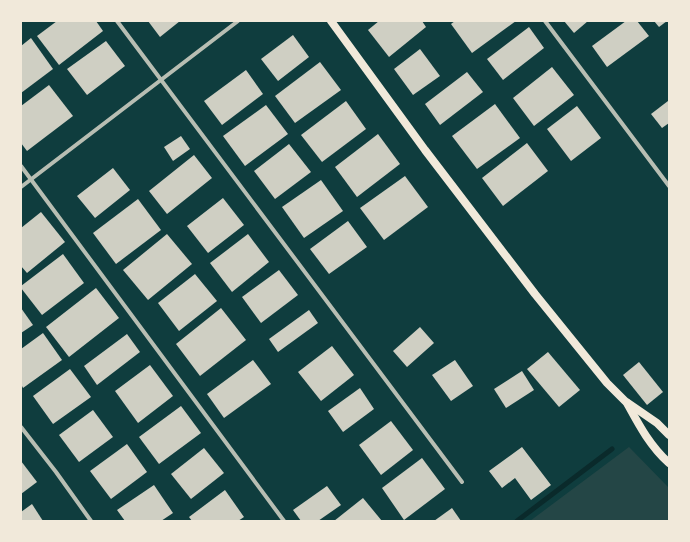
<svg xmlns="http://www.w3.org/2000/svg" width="690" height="542" viewBox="0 0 690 542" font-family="Overpass,sans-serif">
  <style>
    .green { fill: #244646 }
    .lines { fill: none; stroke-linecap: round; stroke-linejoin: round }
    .stream { stroke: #0a2a2b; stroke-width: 5 }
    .building { fill: #cfcfc3 }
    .minor { stroke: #b8beb3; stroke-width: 4 }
    .secondary { stroke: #f1e9da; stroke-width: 8 }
  </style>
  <rect width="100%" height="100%" fill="#0f3d3e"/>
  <!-- green -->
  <polygon class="green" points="629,447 669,488 669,521 530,521"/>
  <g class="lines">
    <!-- stream -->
    <polyline class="stream" points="517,521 612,449"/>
  </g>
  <!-- building -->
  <g class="building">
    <polygon points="57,21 96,21 103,31 59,65 37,36"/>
    <polygon points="148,21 180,21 160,37"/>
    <polygon points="379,21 422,21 426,27 389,57 368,30"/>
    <polygon points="455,21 516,21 472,53 451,24"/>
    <polygon points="564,21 588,21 574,33"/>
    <polygon points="626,21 637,21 649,36 607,67 592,46"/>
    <polygon points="654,21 667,21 659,27"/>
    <polygon points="529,27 544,48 503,80 487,59"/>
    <polygon points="293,35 309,57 278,81 261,59"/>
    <polygon points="31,38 53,69 21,93 21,46"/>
    <polygon points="106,41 125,66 87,95 67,69"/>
    <polygon points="420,49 440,76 413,95 394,69"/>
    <polygon points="320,62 341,90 295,123 275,96"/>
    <polygon points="552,67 574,95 534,126 513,98"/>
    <polygon points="246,70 263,94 222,125 204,101"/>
    <polygon points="467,72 483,92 440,125 425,104"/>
    <polygon points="49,85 73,116 27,151 21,143 21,106"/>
    <polygon points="346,101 366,129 322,162 301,135"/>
    <polygon points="668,101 669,102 669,123 662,128 651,114"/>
    <polygon points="495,104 520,138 477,169 452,136"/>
    <polygon points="266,105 288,134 245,166 223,136"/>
    <polygon points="577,106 601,138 571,161 547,129"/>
    <polygon points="378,134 400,164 357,197 335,167"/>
    <polygon points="181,136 190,149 173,161 164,147"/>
    <polygon points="527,143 548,171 503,206 482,178"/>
    <polygon points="289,144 311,172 275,199 254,171"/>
    <polygon points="194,155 212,178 167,214 149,191"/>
    <polygon points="113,168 130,190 95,218 77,196"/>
    <polygon points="405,176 428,207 384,240 360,208"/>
    <polygon points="321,180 343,211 304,238 282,207"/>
    <polygon points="223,198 244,225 208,253 187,226"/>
    <polygon points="138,199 161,230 116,264 93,233"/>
    <polygon points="41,212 65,242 27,273 21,266 21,228"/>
    <polygon points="348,221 367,247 329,274 310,249"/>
    <polygon points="167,234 192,264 148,300 123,270"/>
    <polygon points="248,234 269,262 232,292 210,263"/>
    <polygon points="63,254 84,283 42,315 21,288 21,286"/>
    <polygon points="279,270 298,295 261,323 242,297"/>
    <polygon points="195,274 217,301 179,331 158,303"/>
    <polygon points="96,288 119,318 69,357 46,327"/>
    <polygon points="21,308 33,325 21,333"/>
    <polygon points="221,308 246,340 200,376 176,344"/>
    <polygon points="309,310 318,323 278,352 269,339"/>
    <polygon points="420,327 434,343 407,367 393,351"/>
    <polygon points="43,333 62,360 23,388 21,384 21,349"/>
    <polygon points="127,334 140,352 97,385 84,366"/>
    <polygon points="332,346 354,375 321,401 298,372"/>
    <polygon points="548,352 580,390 559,407 527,369"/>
    <polygon points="253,360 271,384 224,418 207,394"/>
    <polygon points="455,360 473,386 451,401 432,375"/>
    <polygon points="639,362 663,392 647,405 623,375"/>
    <polygon points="150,365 173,396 138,423 115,391"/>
    <polygon points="70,369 91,397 53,424 33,396"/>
    <polygon points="522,371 534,390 506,408 494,389"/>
    <polygon points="360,388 374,409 343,432 328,411"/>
    <polygon points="181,406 201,433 159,464 139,437"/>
    <polygon points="93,410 113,437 79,462 59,435"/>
    <polygon points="391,421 413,450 381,475 359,445"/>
    <polygon points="127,444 147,472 111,499 90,471"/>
    <polygon points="522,447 551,485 531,500 515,478 502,488 489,471"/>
    <polygon points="204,448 224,473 191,499 171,474"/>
    <polygon points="422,458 445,489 404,520 382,488"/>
    <polygon points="21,461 37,482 21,494"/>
    <polygon points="154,485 173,513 161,521 125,521 117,510"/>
    <polygon points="327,486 341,505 318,521 301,521 293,510"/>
    <polygon points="225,490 244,517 238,521 192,521 189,517"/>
    <polygon points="363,498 382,521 334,521"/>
    <polygon points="32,504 43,521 21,521 21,512"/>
    <polygon points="452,508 461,521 434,521"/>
  </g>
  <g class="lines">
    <!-- minor -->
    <g class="minor">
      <polyline points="117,21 462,482"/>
      <polyline points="545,21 669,186"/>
      <polyline points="21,166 284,521"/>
      <polyline points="21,187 238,21"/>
      <polyline points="21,427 56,472 91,521"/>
    </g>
    <!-- secondary -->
    <g class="secondary">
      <polyline points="331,21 425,150 535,294 607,383 625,401 657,423 669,435"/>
      <path d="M 627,403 C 639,425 650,446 669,463"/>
    </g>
  </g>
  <!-- border -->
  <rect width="690" height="542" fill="none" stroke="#f1e9da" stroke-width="44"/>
</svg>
